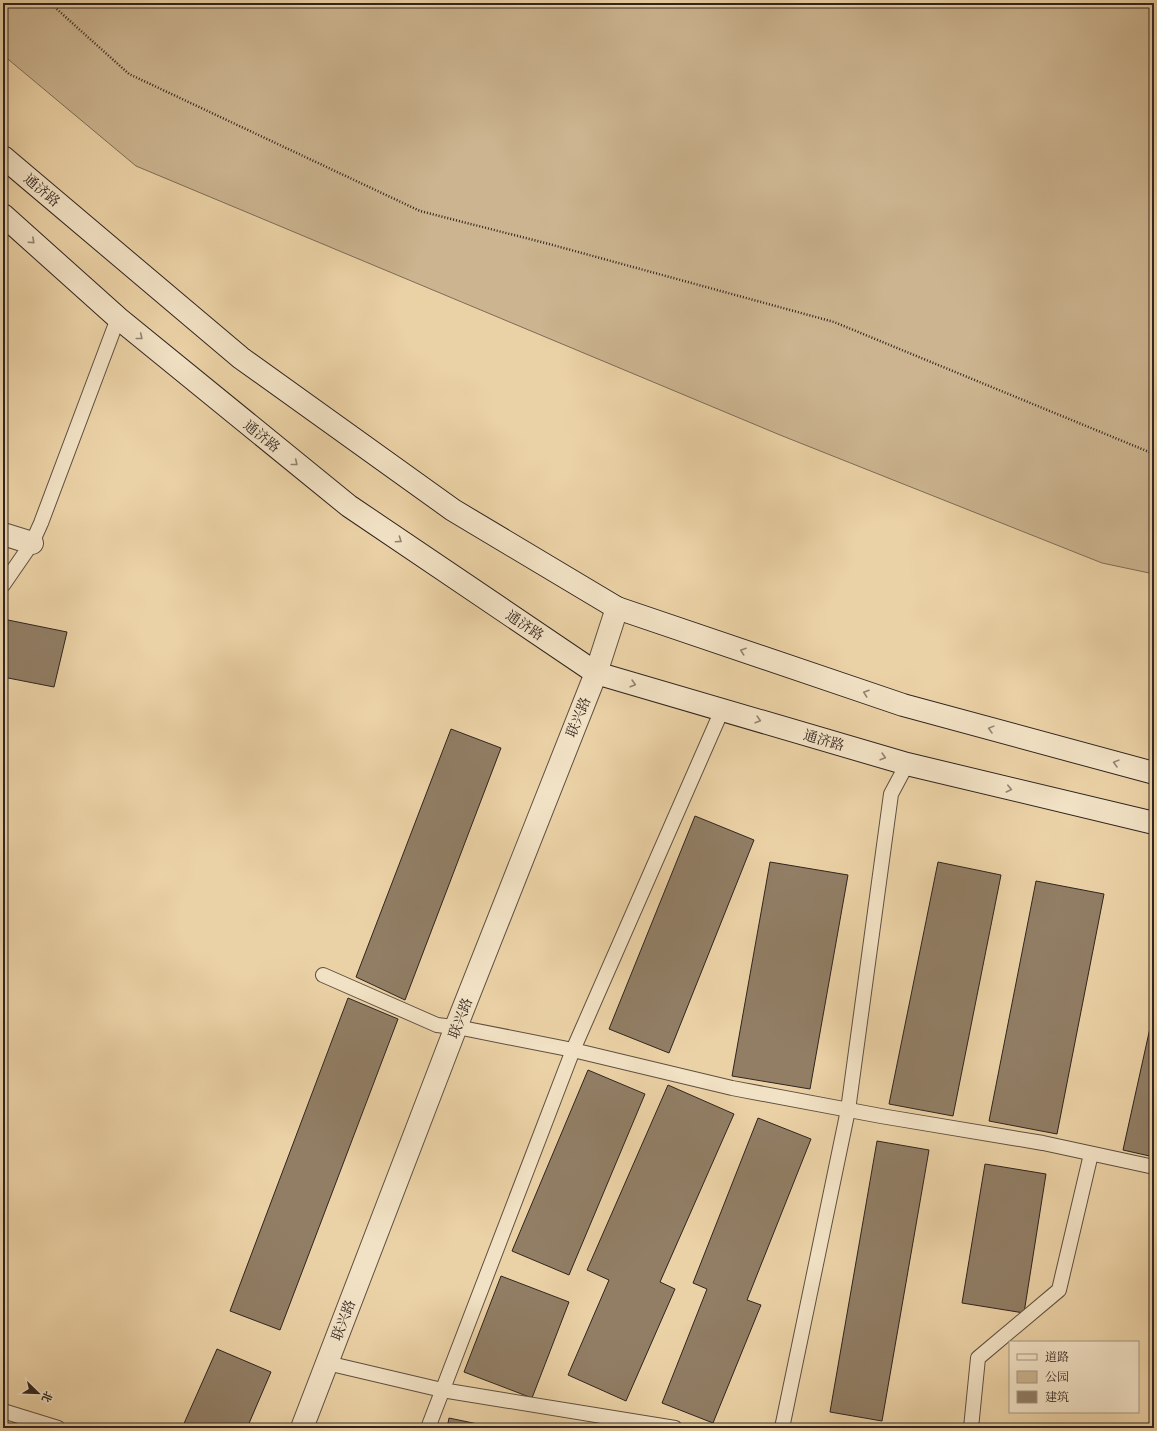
<svg xmlns="http://www.w3.org/2000/svg" width="1157" height="1431" viewBox="0 0 1157 1431" font-family="'Libre Bodoni','Noto Serif SC',serif">
  <style>
    .green { fill: #cbb48f; stroke: #7e6c57 }
    .building { fill: #917e65; stroke: #30241f }
    .lines { fill: none; stroke-linecap: round; stroke-linejoin: round }
    .service-casing { stroke: #5f5041; stroke-width: 16 }
    .tertiary-casing { stroke: #5f5041; stroke-width: 24 }
    .secondary-casing { stroke: #30241f; stroke-width: 24 }
    .path { stroke: #30241f; stroke-width: 2.5; stroke-dasharray: 1 2; stroke-linecap: butt }
    .service { stroke: #f2e2c5; stroke-width: 14 }
    .tertiary { stroke: #f2e2c5; stroke-width: 22 }
    .secondary { stroke: #f2e2c5; stroke-width: 22 }
    .oneway { stroke: #918372 }
    .labels { text-anchor: middle; stroke-width: 3; stroke-linejoin: round; paint-order: stroke }
    .street-label { font-size: 14px; fill: #30241f; stroke: #f2e2c5 }
  </style>
  <rect width="100%" height="100%" fill="#ebd2a6"/>
  <filter id="stains"><feTurbulence type="fractalNoise" baseFrequency=".005" numOctaves="4"/><feColorMatrix values="0 0 0 0 .2 0 0 0 0 .09 0 0 0 0 .02 0 0 0 .5 -.17"/></filter>
  <radialGradient id="worn" r=".72"><stop offset=".6" stop-color="#630" stop-opacity="0"/><stop offset="1" stop-color="#630" stop-opacity=".3"/></radialGradient>
  <!-- green -->
  <polygon class="green" points="3,3 1154,3 1154,574 1102,563 780,435 136,166 3,55"/>
  <!-- building -->
  <g class="building">
    <polygon points="3,619 67,632 54,687 3,677"/>
    <polygon points="451,729 501,748 405,1000 356,977"/>
    <polygon points="695,816 754,840 669,1053 609,1029"/>
    <polygon points="770,862 848,875 810,1089 732,1076"/>
    <polygon points="938,862 1001,875 953,1116 889,1104"/>
    <polygon points="1036,881 1104,894 1057,1134 989,1121"/>
    <polygon points="348,998 398,1019 280,1330 230,1311"/>
    <polygon points="1154,1010 1154,1157 1123,1150"/>
    <polygon points="588,1070 645,1094 569,1275 512,1251"/>
    <polygon points="668,1085 734,1114 660,1282 675,1289 626,1401 568,1375 609,1280 587,1270"/>
    <polygon points="758,1118 811,1139 747,1300 761,1305 713,1423 662,1403 707,1289 693,1283"/>
    <polygon points="877,1141 929,1150 882,1421 830,1412"/>
    <polygon points="985,1164 1046,1174 1024,1313 962,1303"/>
    <polygon points="501,1276 569,1302 532,1398 464,1372"/>
    <polygon points="217,1349 271,1372 247,1428 182,1428"/>
    <polygon points="449,1418 497,1428 447,1428"/>
  </g>
  <g class="lines">
    <defs>
      <g id="service">
        <polyline points="3,585 32,543 41,523 118,318"/>
        <polyline points="323,975 437,1025 462,1028 573,1050 732,1088 881,1116 1043,1143 1154,1167"/>
        <polyline points="327,1363 442,1390 675,1428"/>
        <polyline points="3,1411 58,1428"/>
        <polyline points="428,1428 573,1050 722,710"/>
        <polyline points="782,1428 848,1110 891,794 907,764"/>
        <polyline points="971,1428 978,1358 1059,1290 1091,1154"/>
      </g>
      <g id="tertiary">
        <polyline points="3,534 32,543"/>
        <polyline points="302,1428 456,1027 596,673 617,608"/>
      </g>
      <g id="secondary">
        <polyline points="3,157 241,358 453,510 617,608 903,705 1154,773"/>
        <polyline points="3,215 118,318 349,506 596,673 907,764 1154,823"/>
      </g>
    </defs>
    <!-- service casing -->
    <use href="#service" class="service-casing"/>
    <!-- tertiary casing -->
    <use href="#tertiary" class="tertiary-casing"/>
    <!-- secondary casing -->
    <use href="#secondary" class="secondary-casing"/>
    <!-- path -->
    <polyline class="path" points="50,3 129,74 420,211 549,244 834,322 1154,454"/>
    <!-- service -->
    <use href="#service" class="service"/>
    <!-- tertiary -->
    <use href="#tertiary" class="tertiary"/>
    <!-- secondary -->
    <use href="#secondary" class="secondary"/>
  </g>
  <!-- one-way arrows -->
  <defs><path id="oneway-chevron" d="M-2-3.5L2.5 0L-2 3.5" fill="none" stroke-width="1.6" stroke-linecap="round" stroke-linejoin="round"/></defs>
  <g class="oneway">
    <use href="#oneway-chevron" transform="translate(32 241) rotate(42)"/>
    <use href="#oneway-chevron" transform="translate(140 337) rotate(39)"/>
    <use href="#oneway-chevron" transform="translate(295 463) rotate(39)"/>
    <use href="#oneway-chevron" transform="translate(399 540) rotate(34)"/>
    <use href="#oneway-chevron" transform="translate(743 651) rotate(-161)"/>
    <use href="#oneway-chevron" transform="translate(633 684) rotate(16)"/>
    <use href="#oneway-chevron" transform="translate(866 693) rotate(-161)"/>
    <use href="#oneway-chevron" transform="translate(758 720) rotate(16)"/>
    <use href="#oneway-chevron" transform="translate(991 729) rotate(-165)"/>
    <use href="#oneway-chevron" transform="translate(883 757) rotate(16)"/>
    <use href="#oneway-chevron" transform="translate(1116 763) rotate(-165)"/>
    <use href="#oneway-chevron" transform="translate(1009 789) rotate(13)"/>
  </g>
  <g class="labels">
    <!-- street labels -->
    <g class="street-label">
      <text transform="translate(42 190) rotate(40)" y="5">通济路</text>
      <text transform="translate(262 436) rotate(39)" y="5">通济路</text>
      <text transform="translate(525 625) rotate(34)" y="5">通济路</text>
      <text transform="translate(578 717) rotate(-68)" y="5">联兴路</text>
      <text transform="translate(824 740) rotate(16)" y="5">通济路</text>
      <text transform="translate(460 1018) rotate(-69)" y="5">联兴路</text>
      <text transform="translate(343 1320) rotate(-69)" y="5">联兴路</text>
    </g>
  </g>
  <!-- margin -->
  <rect width="1157" height="1431" fill="none" stroke="#ebd2a6" stroke-width="16"/>
  <rect x="4" y="4" width="1149" height="1423" fill="none" stroke="#30241f" stroke-width="2"/>
  <rect x="8" y="8" width="1141" height="1415" fill="none" stroke="#30241f"/>
  <!-- legend -->
  <rect x="1009" y="1341" width="130" height="72" fill="#f2e2c5" stroke="#a49683"/>
  <rect x="1017" y="1354" width="20" height="6" fill="#f2e2c5" stroke="#a49683"/>
  <text x="1045" y="1361" font-size="12" fill="#30241f">道路</text>
  <rect x="1017" y="1371" width="20" height="12" fill="#cbb48f" stroke="#a49683"/>
  <text x="1045" y="1381" font-size="12" fill="#30241f">公园</text>
  <rect x="1017" y="1391" width="20" height="12" fill="#917e65" stroke="#a49683"/>
  <text x="1045" y="1401" font-size="12" fill="#30241f">建筑</text>
  <!-- north arrow -->
  <g transform="translate(38 1393) rotate(113)" stroke="#f2e2c5" stroke-width="3" paint-order="stroke">
  <path d="M0-3L7 15L0 10L-7 15Z" fill="#30241f"/>
  <text y="-6" font-size="11" font-weight="bold" text-anchor="middle" fill="#30241f">北</text>
  </g>
  <rect width="100%" height="100%" filter="url(#stains)"/>
  <rect width="100%" height="100%" fill="url(#worn)"/>
</svg>
